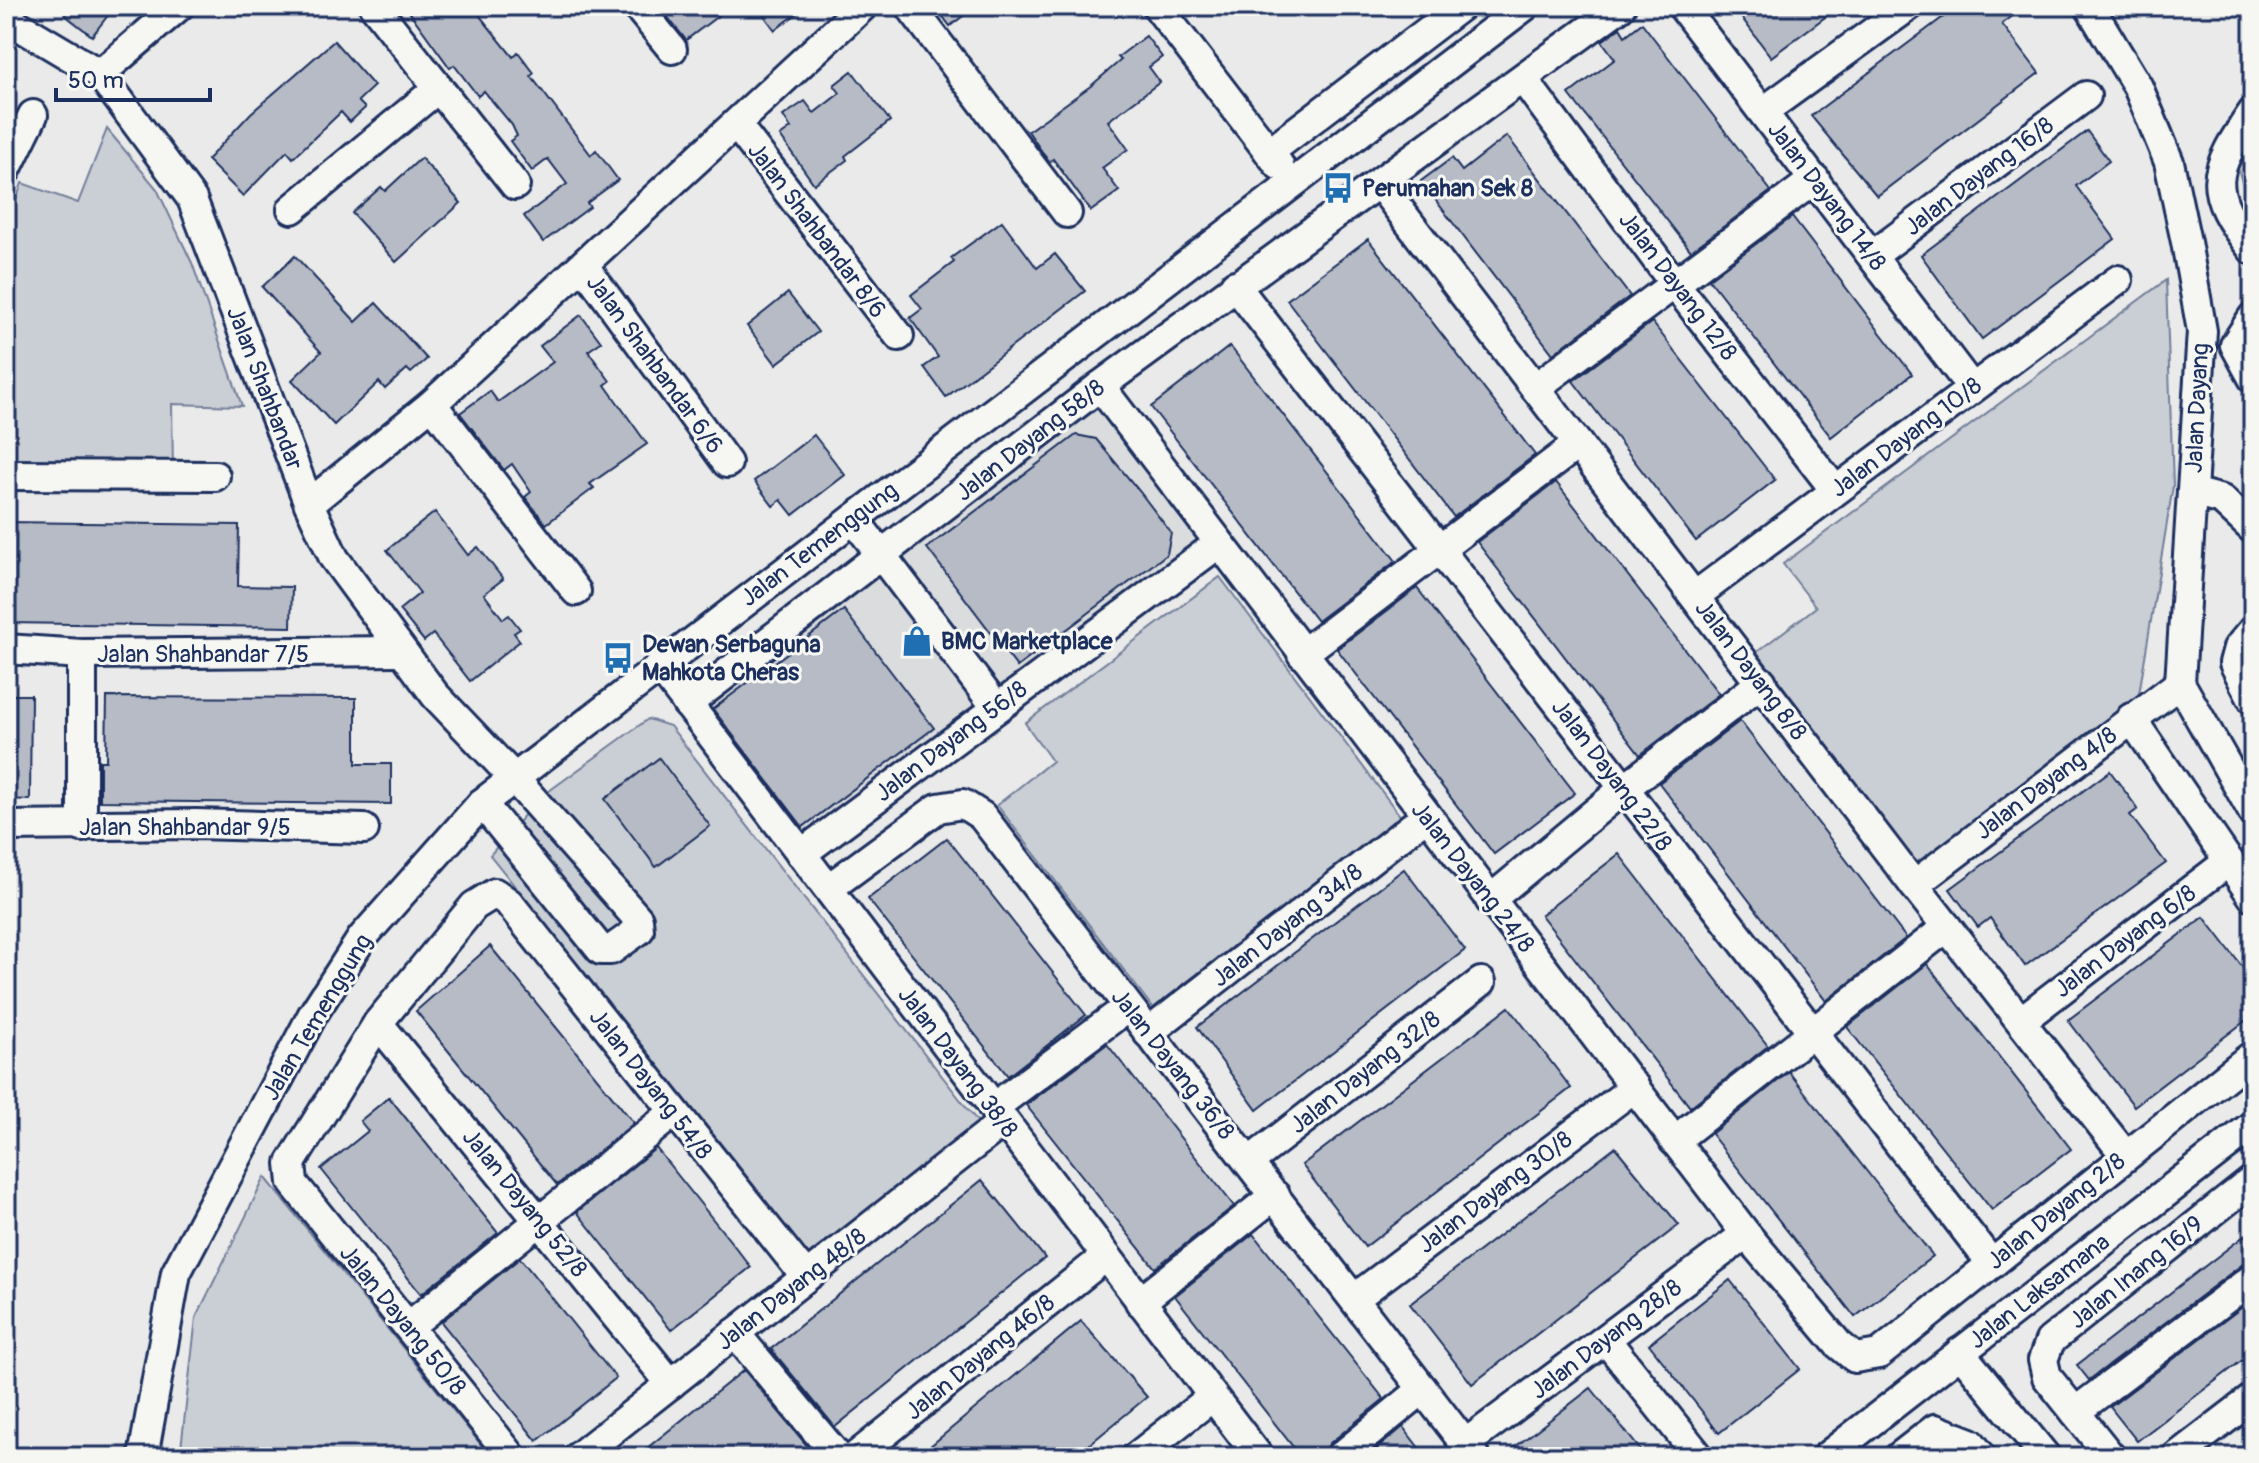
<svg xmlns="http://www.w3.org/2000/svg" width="2259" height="1463" viewBox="0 0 2259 1463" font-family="Pangolin,sans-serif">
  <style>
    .built { fill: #dadcde }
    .green { fill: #caced5; stroke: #727e9a; stroke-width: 2 }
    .building { fill: #b6bbc6; stroke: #1b2f5e; stroke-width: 2 }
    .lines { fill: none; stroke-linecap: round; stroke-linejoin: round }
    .minor-casing { stroke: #1b2f5e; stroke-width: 34 }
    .minor { stroke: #f6f6f2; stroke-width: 28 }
    .labels { text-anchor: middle; stroke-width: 6; stroke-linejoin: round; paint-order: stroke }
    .street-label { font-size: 24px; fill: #1b2f5e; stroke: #f6f6f2 }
    .poi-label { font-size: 24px; font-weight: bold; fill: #1b2f5e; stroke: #f6f6f2; text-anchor: start }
  </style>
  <rect width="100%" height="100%" fill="#e9eae9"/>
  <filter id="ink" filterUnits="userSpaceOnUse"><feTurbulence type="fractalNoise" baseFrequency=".0125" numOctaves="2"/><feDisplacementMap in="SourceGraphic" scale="16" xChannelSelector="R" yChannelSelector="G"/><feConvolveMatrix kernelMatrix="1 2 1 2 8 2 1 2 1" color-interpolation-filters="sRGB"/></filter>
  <g filter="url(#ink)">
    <!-- built -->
    <polygon class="built" points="1101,405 1204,545 803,844 700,709"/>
    <!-- green -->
    <g class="green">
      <polygon points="107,129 157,189 192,263 242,406 172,404 173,472 6,471 6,231 22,183 78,203"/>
      <polygon points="2253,147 2253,222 2238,168"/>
      <polygon points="2166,280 2173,486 2138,700 1917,865 1757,652 1816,607 1783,564"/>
      <polygon points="1220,577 1401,817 1153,1008 997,805 1052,761 1025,723"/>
      <polygon points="648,719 670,726 980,1125 808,1255 490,855 538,799"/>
      <polygon points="265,1177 491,1457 180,1457 196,1318"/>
    </g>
    <!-- building -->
    <g class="building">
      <polygon points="72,6 99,6 109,14 92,36 65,15"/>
      <polygon points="405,6 472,6 513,57 518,52 534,73 531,76 591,155 596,150 618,180 587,203 590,207 543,242 524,216 567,184 548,159 532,171 510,141 517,136 512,125 484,91 478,96 454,65 450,68"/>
      <polygon points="659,6 731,6 686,40"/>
      <polygon points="757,6 807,6 775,30"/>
      <polygon points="935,6 976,6 950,26"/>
      <polygon points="1733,6 1840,6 1771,57"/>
      <polygon points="1958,6 2026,6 2002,24 2039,73 1877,196 1811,116"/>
      <polygon points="1642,23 1771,191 1691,251 1569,94 1615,59 1602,41 1620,28 1625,36"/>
      <polygon points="1146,36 1162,57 1149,67 1160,82 1108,121 1128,149 1102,168 1119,191 1091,211 1053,159 1049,162 1028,131 1092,85 1121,60 1118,57"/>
      <polygon points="334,41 374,86 358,101 365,108 350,122 341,112 293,158 287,151 243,196 207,160 251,113"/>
      <polygon points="852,71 890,121 845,156 847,160 814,184 780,136 791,128 783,116 805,101 814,113 840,93 834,85"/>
      <polygon points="2087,131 2109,161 2076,186 2115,239 1982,339 1921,255"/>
      <polygon points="1507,136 1630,296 1553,354 1421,181 1452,158 1462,171"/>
      <polygon points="421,158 461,203 396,262 352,213 381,187 385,191"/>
      <polygon points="1792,217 1912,374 1831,437 1709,279"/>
      <polygon points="1002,221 1037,268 1055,254 1085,291 946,397 924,367 938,357 910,318 922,309 911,295 954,262 951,258"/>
      <polygon points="1368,239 1535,455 1454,517 1287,300"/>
      <polygon points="295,256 356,322 376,303 427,359 411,373 407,369 385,389 379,382 334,425 292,380 321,352 262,287"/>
      <polygon points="788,293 818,332 776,364 747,326"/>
      <polygon points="581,315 601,342 588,351 610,381 605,385 647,444 590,484 594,488 546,524 525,497 531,492 512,464 504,470 460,413 490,391 498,402 553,362 540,346"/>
      <polygon points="1652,322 1775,480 1696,541 1573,381"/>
      <polygon points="1230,346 1396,561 1317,621 1151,407"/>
      <polygon points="814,435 845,475 793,515 781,500 773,506 754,481"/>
      <polygon points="1076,435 1096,439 1140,492 1171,533 1167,554 1017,667 927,548"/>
      <polygon points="1556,482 1719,694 1640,755 1477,542"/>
      <polygon points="435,512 468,555 478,547 503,579 484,594 503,619 509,615 520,629 514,633 520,641 470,681 433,634 424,641 399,610 420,593 387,550"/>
      <polygon points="6,522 239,525 238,586 292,587 291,627 6,623"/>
      <polygon points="1417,588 1575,793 1494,854 1337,649"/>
      <polygon points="844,610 934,728 803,827 713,709"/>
      <polygon points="6,695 31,695 30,800 6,799"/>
      <polygon points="107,697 356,698 356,764 391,764 391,804 100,801 100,761 106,761"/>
      <polygon points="1740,721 1906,938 1826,1001 1659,783"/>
      <polygon points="659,758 710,826 656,867 605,799"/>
      <polygon points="2110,771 2138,809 2130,815 2166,863 2025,966 1990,918 1978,927 1950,889"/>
      <polygon points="947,838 1086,1015 1008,1076 868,899"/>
      <polygon points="1619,854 1768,1046 1690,1107 1541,915"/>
      <polygon points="1404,869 1465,950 1257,1110 1197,1027"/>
      <polygon points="2204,917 2253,981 2253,1015 2134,1106 2068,1020"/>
      <polygon points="490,946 634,1123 557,1185 416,1011"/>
      <polygon points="1927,964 2071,1149 1992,1210 1847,1027"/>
      <polygon points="1509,1007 1571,1088 1365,1247 1302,1165"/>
      <polygon points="1107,1044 1234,1206 1155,1268 1026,1105"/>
      <polygon points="1789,1072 1933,1256 1855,1317 1711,1134"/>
      <polygon points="389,1097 498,1233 421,1294 321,1169 368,1131 360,1121"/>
      <polygon points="1615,1147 1679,1225 1472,1384 1410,1304"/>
      <polygon points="656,1148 751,1267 671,1330 577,1212"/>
      <polygon points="982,1180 1045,1258 835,1427 771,1349"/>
      <polygon points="2253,1229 2253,1261 2243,1264 2089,1380 2077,1365"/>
      <polygon points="1253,1234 1384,1399 1329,1444 1323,1457 1301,1457 1175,1296"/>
      <polygon points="520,1258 616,1378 537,1441 441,1322"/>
      <polygon points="1730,1280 1800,1369 1719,1433 1649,1344"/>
      <polygon points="2253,1299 2253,1352 2137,1441 2110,1407"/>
      <polygon points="1081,1321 1147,1397 1074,1457 917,1457"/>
      <polygon points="744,1370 809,1448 798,1457 636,1457"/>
      <polygon points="1591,1388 1646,1457 1523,1457 1515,1447"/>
      <polygon points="1403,1427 1426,1457 1367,1457"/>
    </g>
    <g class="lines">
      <defs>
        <g id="minor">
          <polyline points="374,6 515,185"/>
          <polyline points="637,6 672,49"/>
          <polyline points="910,6 1067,213"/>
          <polyline points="1157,6 1279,165"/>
          <polyline points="1682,6 1971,387"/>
          <polyline points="2089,6 2138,87 2169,162 2186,242 2202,331 2180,683 2253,812"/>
          <polyline points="6,18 100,74 192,199 309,504 334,558 435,695 513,777 638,919 639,930 611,950 601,950 482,803"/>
          <polyline points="100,74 179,6"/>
          <polyline points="1524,80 1674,283 1835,490"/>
          <polyline points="1764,111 1909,6"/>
          <path d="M 2253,112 C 2211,173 2205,189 2253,250"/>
          <polyline points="736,124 899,336"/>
          <polyline points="1269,152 1461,6"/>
          <polyline points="6,170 33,115"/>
          <polyline points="1379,183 1914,885 2125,1155"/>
          <polyline points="292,209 437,89"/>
          <polyline points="1872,256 2086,96"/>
          <polyline points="584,266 727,463"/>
          <polyline points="1235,285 1992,1264"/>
          <polyline points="2253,317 2235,345 2253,378"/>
          <polyline points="1100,386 1746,1234 1838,1344 1855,1358 1879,1354 2253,1055"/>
          <polyline points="1535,388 1815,179"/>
          <polyline points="432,404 576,591"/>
          <polyline points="6,475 215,476"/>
          <polyline points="2192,492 2222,500 2253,529"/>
          <polyline points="309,504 432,404 863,6"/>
          <polyline points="854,519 996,707"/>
          <polyline points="1695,596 2118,280"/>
          <polyline points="2253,630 2238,648 2234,663 2253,700"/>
          <polyline points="6,649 82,654 399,651"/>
          <polyline points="82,654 82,827"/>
          <polyline points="1302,654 1578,444"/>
          <polyline points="659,666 1259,1457"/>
          <polyline points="687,704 1100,386 1621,6"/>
          <polyline points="2131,718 2253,897"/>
          <polyline points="6,826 196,824 364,829"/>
          <polyline points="801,854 1218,544"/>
          <polyline points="1914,885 2180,683"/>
          <polyline points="829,888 938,808 963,804 982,816 1475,1457"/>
          <polyline points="1490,900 1622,790 1762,682"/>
          <polyline points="2022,1020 2229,861"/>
          <polyline points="378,1023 671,1384"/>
          <polyline points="1148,1033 1426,816"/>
          <polyline points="993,1108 1128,1007"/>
          <polyline points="1674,1141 1947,927"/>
          <polyline points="1249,1162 1481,982"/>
          <polyline points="1355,1298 1635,1087"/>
          <polyline points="1140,1302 1275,1195"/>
          <polyline points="408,1327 673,1113"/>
          <polyline points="735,1333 838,1457"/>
          <polyline points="1606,1340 1697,1454"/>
          <polyline points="1960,1352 2046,1457"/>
          <polyline points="2075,1412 2253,1278"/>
          <polyline points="1465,1444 1746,1234"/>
          <polyline points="143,1457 176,1273 313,1014 362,938 482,803 1525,6"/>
          <polyline points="512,1457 293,1183 291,1163 378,1023 474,906 495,893 509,903 806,1277"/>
          <polyline points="578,1457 1003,1122"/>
          <polyline points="855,1457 1105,1257"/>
          <polyline points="1136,1457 1212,1397"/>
          <polyline points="1340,1457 1423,1389"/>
          <polyline points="1826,1457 2253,1125"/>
          <polyline points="1899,1457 1935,1429 1971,1443 1982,1457"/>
          <polyline points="2111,1457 2047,1377 2043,1360 2050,1341 2253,1180"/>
          <polyline points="2176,1457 2253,1398"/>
        </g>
      </defs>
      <!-- minor casing -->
      <use href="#minor" class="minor-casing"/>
      <!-- minor -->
      <use href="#minor" class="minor"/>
    </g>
  </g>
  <!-- icons -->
  <defs>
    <symbol id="bus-bare" viewBox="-9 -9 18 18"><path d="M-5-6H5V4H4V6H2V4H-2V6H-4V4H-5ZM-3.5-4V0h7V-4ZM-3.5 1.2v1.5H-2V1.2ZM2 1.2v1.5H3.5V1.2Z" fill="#1f6fb2" stroke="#f6f6f2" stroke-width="2.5" paint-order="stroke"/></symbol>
    <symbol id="shop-bare" viewBox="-9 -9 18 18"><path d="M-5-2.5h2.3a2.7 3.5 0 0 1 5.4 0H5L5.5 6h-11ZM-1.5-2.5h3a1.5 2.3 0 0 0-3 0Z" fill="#1f6fb2" stroke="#f6f6f2" stroke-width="2.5" paint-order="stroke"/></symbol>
  </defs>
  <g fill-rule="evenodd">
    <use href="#bus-bare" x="1316" y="166" width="44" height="44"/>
    <use href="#shop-bare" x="895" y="619" width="44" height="44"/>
    <use href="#bus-bare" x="596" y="636" width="44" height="44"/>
  </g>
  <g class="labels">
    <!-- street labels -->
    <g class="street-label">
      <text transform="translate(1979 176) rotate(-37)" y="8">Jalan Dayang 16/8</text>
      <text transform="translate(1827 196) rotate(53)" y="8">Jalan Dayang 14/8</text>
      <text transform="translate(817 230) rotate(53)" y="8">Jalan Shahbandar 8/6</text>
      <text transform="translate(1678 286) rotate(53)" y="8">Jalan Dayang 12/8</text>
      <text transform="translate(655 364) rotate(54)" y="8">Jalan Shahbandar 6/6</text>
      <text transform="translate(265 388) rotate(69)" y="8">Jalan Shahbandar</text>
      <text transform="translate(2197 408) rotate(-87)" y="8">Jalan Dayang</text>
      <text transform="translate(1906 437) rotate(-37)" y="8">Jalan Dayang 10/8</text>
      <text transform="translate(1030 440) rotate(-38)" y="8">Jalan Dayang 58/8</text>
      <text transform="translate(819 544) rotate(-37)" y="8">Jalan Temenggung</text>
      <text x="203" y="662">Jalan Shahbandar 7/5</text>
      <text transform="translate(1751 670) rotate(53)" y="8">Jalan Dayang 8/8</text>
      <text transform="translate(951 741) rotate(-37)" y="8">Jalan Dayang 56/8</text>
      <text transform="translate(1612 775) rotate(53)" y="8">Jalan Dayang 22/8</text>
      <text transform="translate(2046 783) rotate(-37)" y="8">Jalan Dayang 4/8</text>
      <text x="185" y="835">Jalan Shahbandar 9/5</text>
      <text transform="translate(1473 877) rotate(52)" y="8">Jalan Dayang 24/8</text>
      <text transform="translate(1287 925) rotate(-38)" y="8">Jalan Dayang 34/8</text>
      <text transform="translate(2125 941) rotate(-37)" y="8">Jalan Dayang 6/8</text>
      <text transform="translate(317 1017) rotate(-59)" y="8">Jalan Temenggung</text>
      <text transform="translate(958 1062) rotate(53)" y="8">Jalan Dayang 38/8</text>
      <text transform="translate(1173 1064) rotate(52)" y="8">Jalan Dayang 36/8</text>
      <text transform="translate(1365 1072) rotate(-38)" y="8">Jalan Dayang 32/8</text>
      <text transform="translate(651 1084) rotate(52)" y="8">Jalan Dayang 54/8</text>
      <text transform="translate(1495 1192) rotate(-37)" y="8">Jalan Dayang 30/8</text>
      <text transform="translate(525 1203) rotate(51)" y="8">Jalan Dayang 52/8</text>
      <text transform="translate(2056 1211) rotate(-39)" y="8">Jalan Dayang 2/8</text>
      <text transform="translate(2136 1272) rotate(-39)" y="8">Jalan Inang 16/9</text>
      <text transform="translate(791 1289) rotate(-38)" y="8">Jalan Dayang 48/8</text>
      <text transform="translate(2039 1291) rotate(-38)" y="8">Jalan Laksamana</text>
      <text transform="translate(403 1320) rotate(51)" y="8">Jalan Dayang 50/8</text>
      <text transform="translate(1606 1339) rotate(-37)" y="8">Jalan Dayang 28/8</text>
      <text transform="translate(980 1357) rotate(-39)" y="8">Jalan Dayang 46/8</text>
    </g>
    <!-- poi labels -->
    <g class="poi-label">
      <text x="1362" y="196">Perumahan Sek 8</text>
      <text x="941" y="649">BMC Marketplace</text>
      <text x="642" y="652">Dewan Serbaguna<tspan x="642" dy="28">Mahkota Cheras</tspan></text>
    </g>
  </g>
  <!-- margin -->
  <rect width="2259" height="1463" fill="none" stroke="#f6f6f2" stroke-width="32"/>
  <rect x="16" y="16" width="2227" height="1431" fill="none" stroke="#1b2f5e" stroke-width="3" filter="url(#ink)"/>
  <!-- scale -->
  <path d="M56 88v12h154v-12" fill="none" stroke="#1b2f5e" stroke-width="4"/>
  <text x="68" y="88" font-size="24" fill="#1b2f5e" stroke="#f6f6f2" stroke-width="6" paint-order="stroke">50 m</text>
</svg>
